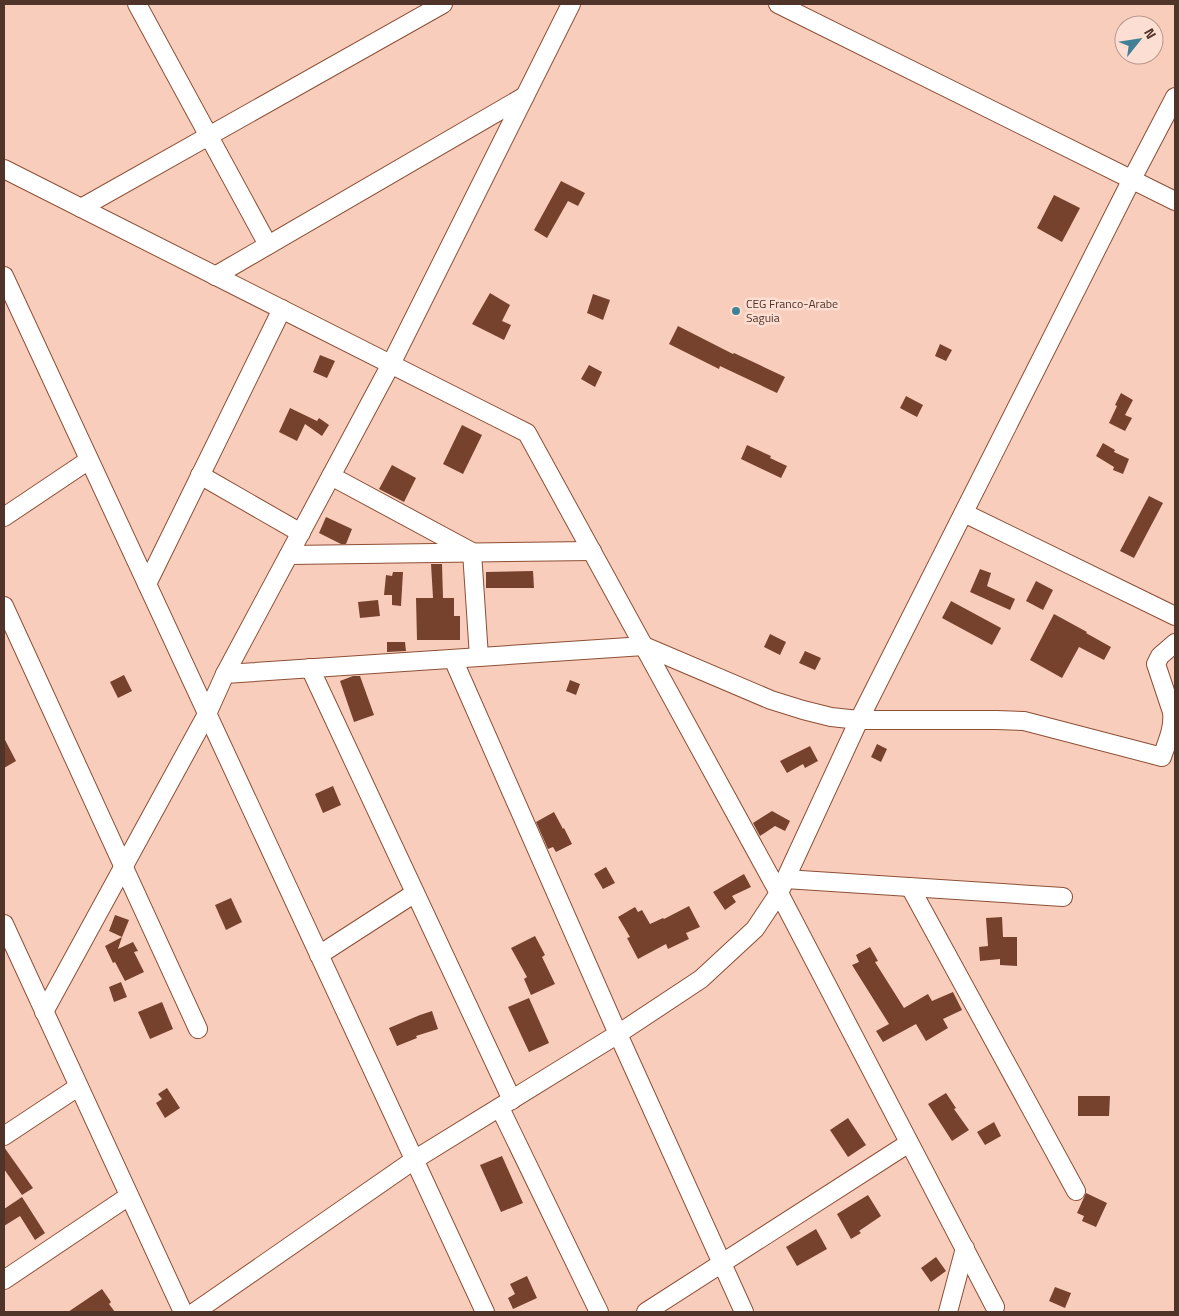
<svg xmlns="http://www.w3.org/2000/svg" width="1179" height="1316" viewBox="0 0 1179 1316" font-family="'Titillium Web',sans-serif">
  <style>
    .building { fill: #77422d }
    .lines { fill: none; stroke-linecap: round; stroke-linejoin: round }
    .minor-casing { stroke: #8d4f35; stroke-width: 20 }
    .minor { stroke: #fff; stroke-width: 18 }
    .poi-dot { fill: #418095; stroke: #fcded2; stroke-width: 2 }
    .labels { text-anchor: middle; stroke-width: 5; stroke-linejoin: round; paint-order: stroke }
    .poi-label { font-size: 12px; fill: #513429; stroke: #fcded2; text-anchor: start }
  </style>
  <rect width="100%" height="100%" fill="#f9cdbc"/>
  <!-- building -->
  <g class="building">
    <polygon points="561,181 585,193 578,206 568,201 547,238 534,230"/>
    <polygon points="1054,195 1080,208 1062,242 1037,228"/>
    <polygon points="490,293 510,305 502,321 511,325 504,340 472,324"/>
    <polygon points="593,294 610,300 603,320 587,313"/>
    <polygon points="678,326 733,354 734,353 785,377 777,393 720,366 719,369 669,344"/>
    <polygon points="940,344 952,350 946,361 935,356"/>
    <polygon points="320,355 335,361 327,378 313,372"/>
    <polygon points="589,365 602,372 595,387 581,379"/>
    <polygon points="1121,393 1133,400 1125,415 1132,418 1125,431 1109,423 1117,406 1115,405"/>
    <polygon points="906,396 923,405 917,417 900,408"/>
    <polygon points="290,408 317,421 319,418 329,425 322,436 305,424 297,441 279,432"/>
    <polygon points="462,425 482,435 463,474 443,464"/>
    <polygon points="1103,443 1115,450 1114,452 1129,459 1123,474 1113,470 1114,467 1096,456"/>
    <polygon points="747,445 771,456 770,458 787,466 781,478 741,459"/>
    <polygon points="392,465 416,478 404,502 379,489"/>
    <polygon points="1149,496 1163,503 1134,558 1120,551"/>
    <polygon points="326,517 352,529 346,544 341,544 319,533"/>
    <polygon points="431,564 442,564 443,598 454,598 454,616 460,616 460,640 417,640 416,598 433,598"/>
    <polygon points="980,569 991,573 987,586 1015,599 1010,610 970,592"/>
    <polygon points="533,571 534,588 486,588 486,572"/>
    <polygon points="393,572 403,572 401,606 392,605 392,595 384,595 386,575 392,576"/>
    <polygon points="1036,581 1053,590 1043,610 1026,601"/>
    <polygon points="378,600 380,616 360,618 358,602"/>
    <polygon points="951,601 1001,628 992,645 942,618"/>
    <polygon points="1054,614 1087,632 1086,633 1111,647 1104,660 1079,647 1062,678 1030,660"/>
    <polygon points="770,634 786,642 780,655 764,647"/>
    <polygon points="387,642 405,642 406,651 387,652"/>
    <polygon points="805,651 821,658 815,670 799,663"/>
    <polygon points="124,675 132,691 118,698 110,682"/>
    <polygon points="353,676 360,676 374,715 354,722 340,681"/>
    <polygon points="570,680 580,684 576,695 566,691"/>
    <polygon points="4,738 16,761 4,768"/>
    <polygon points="877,744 887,749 881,762 871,757"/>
    <polygon points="810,746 818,761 805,768 803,764 787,773 780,761"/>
    <polygon points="333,786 341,805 323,813 315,794"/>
    <polygon points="772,811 790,821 785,831 775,826 760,836 753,823"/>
    <polygon points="554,812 563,829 564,828 572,844 556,852 553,847 548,849 536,822"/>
    <polygon points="606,867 615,883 603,889 594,874"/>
    <polygon points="744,874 751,887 732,896 736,902 725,910 713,892"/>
    <polygon points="231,898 242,922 226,930 215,905"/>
    <polygon points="689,906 700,927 686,933 689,939 668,949 666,944 638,959 627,938 630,937 618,917 635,907 638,912 642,910 650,924 663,918 664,919"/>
    <polygon points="115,915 129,920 122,937 109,931"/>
    <polygon points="1002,917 1003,937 1017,937 1017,966 1000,965 1000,959 980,961 979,947 988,946 986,918"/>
    <polygon points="535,936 545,955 542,957 555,984 531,995 524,979 527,977 511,948"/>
    <polygon points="122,937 118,949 133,942 138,951 134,952 144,972 125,981 115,962 113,963 105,946"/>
    <polygon points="870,947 878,961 875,962 904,1008 928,994 932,1001 953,992 962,1010 943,1019 948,1028 926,1041 916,1024 883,1042 876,1031 889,1024 852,965 859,962 856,955"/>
    <polygon points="121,982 127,997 114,1002 109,987"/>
    <polygon points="529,998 549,1043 529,1052 508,1007"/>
    <polygon points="162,1002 173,1029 150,1039 138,1012"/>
    <polygon points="432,1011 438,1029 416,1036 417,1038 397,1046 389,1028 420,1015"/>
    <polygon points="167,1088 180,1108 165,1118 156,1103 162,1099 158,1094"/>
    <polygon points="946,1093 956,1108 954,1109 969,1130 952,1141 928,1104"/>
    <polygon points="1078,1096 1110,1096 1109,1116 1078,1116"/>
    <polygon points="848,1118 866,1145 848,1157 830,1130"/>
    <polygon points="994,1122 1001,1136 985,1145 977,1132"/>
    <polygon points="4,1147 33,1188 22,1195 4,1169"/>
    <polygon points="502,1156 523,1203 501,1212 480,1165"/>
    <polygon points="1086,1193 1107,1203 1096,1227 1082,1221 1084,1216 1077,1213"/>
    <polygon points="868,1195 881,1216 859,1231 861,1233 851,1239 837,1214"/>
    <polygon points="22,1197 45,1233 35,1240 20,1216 4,1226 4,1209"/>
    <polygon points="816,1229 827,1249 797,1266 786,1247"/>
    <polygon points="936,1257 946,1271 931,1282 921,1268"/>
    <polygon points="527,1276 537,1298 513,1309 508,1298 515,1294 510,1284"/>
    <polygon points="1055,1287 1071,1293 1065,1308 1049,1301"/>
    <polygon points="102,1289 111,1302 109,1304 115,1312 68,1312"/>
  </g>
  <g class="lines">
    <defs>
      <g id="minor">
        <polyline points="137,4 268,245"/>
        <polyline points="778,4 1175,201"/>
        <polyline points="4,169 527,433 779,893 995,1307"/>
        <polyline points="81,208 443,4"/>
        <polyline points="4,276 485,1312"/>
        <polyline points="215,276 525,96"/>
        <polyline points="200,475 301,533"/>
        <polyline points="331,476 472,552 479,657"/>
        <polyline points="964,513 1175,616"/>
        <polyline points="4,517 89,460"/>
        <polyline points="289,555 592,551"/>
        <polyline points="147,584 282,309"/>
        <polyline points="4,606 198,1029"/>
        <polyline points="453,659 618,1034 744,1312"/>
        <polyline points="310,668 512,1100"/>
        <path d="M 225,674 L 644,646 L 771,700 L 803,710 L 831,717 L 859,720 L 996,720 L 1024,721 L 1162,757 C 1167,742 1174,728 1172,712 L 1156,664 L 1160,656 L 1175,643"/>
        <polyline points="785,879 1063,897"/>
        <polyline points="910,887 1076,1191"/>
        <polyline points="4,924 183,1312"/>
        <polyline points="319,955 415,893"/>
        <polyline points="44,1012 207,714 225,674 391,364 571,4"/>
        <polyline points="500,1108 599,1312"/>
        <polyline points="4,1136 78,1087"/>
        <polyline points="4,1280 129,1196"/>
        <polyline points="195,1312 414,1160 618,1034 701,979 755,929 779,893 859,720 1132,179 1175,97"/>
        <polyline points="646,1312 909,1143"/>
        <polyline points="948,1312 965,1248"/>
      </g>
    </defs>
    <!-- minor casing -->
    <use href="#minor" class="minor-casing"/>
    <!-- minor -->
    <use href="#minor" class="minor"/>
  </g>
  <!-- markers -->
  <circle class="poi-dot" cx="736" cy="311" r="5"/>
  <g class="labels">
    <!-- poi labels -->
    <g class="poi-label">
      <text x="746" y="308">CEG Franco-Arabe<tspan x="746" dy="14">Saguia</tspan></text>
    </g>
  </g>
  <!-- border -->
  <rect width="1179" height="1316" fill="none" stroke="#513429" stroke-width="10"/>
  <!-- north arrow -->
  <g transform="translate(1139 40) rotate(60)"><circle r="24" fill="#fcded2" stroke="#b89a8e"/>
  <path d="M0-4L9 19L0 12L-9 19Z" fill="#418095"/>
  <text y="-8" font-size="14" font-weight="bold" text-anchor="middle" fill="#513429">N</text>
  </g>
</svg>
